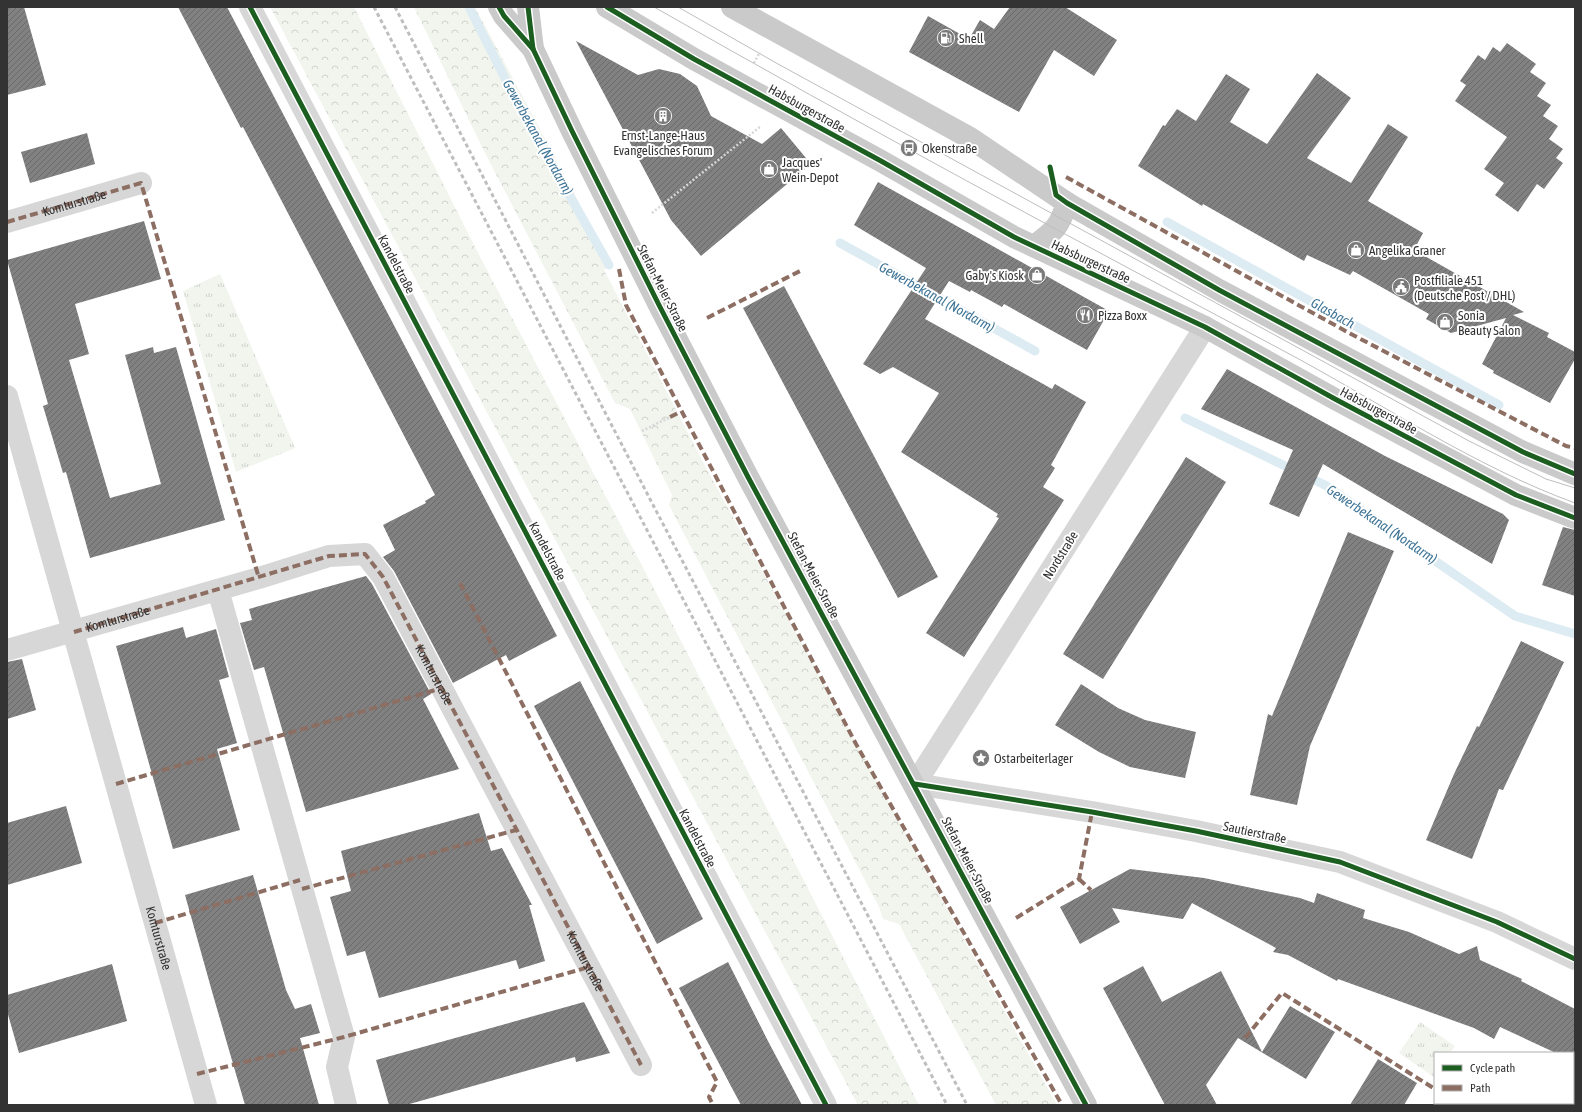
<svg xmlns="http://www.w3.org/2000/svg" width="1582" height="1112" viewBox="0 0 1582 1112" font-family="'Asap Condensed',sans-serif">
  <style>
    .grass { fill: url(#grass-tufts) }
    .forest { fill: url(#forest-crowns) }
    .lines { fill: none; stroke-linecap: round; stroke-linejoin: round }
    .stream { stroke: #ddebf3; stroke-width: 9 }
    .building { fill: url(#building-hatch) }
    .path { stroke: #d6d6d6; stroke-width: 2.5; stroke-dasharray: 2 2; stroke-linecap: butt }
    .minor { stroke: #d7d7d7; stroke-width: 22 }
    .major { stroke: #cacaca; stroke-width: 22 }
    .tram { stroke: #bebebe; stroke-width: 1 }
    .rail { stroke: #bebebe; stroke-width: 3; stroke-dasharray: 4 3; stroke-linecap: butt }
    .quiet { stroke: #8d6e63; stroke-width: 4; stroke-dasharray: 8 4; stroke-linecap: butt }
    .cycleway-casing { stroke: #fff; stroke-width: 8 }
    .cycleway { stroke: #1b5e20; stroke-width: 5 }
    .labels { text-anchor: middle; stroke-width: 4; stroke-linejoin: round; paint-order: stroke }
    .poi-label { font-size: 13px; fill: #333; stroke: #fff; text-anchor: start }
    .street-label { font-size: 13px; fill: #333; stroke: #fff }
    .water-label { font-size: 14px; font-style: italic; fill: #3f7597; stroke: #fff }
  </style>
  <defs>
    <pattern id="grass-tufts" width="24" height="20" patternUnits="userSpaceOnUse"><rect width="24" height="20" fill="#f1f5ed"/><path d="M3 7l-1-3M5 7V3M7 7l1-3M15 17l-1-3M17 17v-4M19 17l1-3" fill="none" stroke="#cfd2cc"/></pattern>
    <pattern id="forest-crowns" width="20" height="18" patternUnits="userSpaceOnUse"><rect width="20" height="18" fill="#f1f5ed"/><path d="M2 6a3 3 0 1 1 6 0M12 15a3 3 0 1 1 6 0" fill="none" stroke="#cfd2cc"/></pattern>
    <pattern id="building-hatch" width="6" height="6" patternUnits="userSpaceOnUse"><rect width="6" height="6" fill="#818181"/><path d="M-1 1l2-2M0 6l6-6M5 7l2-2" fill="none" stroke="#6a6a6a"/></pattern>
  </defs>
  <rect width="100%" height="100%" fill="#fff"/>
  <!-- grass -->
  <g class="grass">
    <polygon points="220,274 295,448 236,472 183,291"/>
    <polygon points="1420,1022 1455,1046 1450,1053 1435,1053 1434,1077 1399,1053"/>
  </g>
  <!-- forest -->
  <g class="forest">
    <polygon points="270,7 354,7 477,251 661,602 919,1105 858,1105"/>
    <polygon points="414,7 475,7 612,265 604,270 705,466 942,900 1057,1105 996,1105 899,924 883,919 879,907 669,505 672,495 630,409 615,403 485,153"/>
  </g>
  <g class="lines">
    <!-- stream -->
    <g class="stream">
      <polyline points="469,7 520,108 609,265"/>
      <polyline points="1167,222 1499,405"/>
      <polyline points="840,243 1035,351"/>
      <polyline points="1185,418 1325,485 1515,616 1575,634"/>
    </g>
  </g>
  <!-- building -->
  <g class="building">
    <polygon points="7,7 24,7 46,85 7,95"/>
    <polygon points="178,7 227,7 557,636 509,661 506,655 453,683 394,571 383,557 395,550 383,525 426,503 425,501 435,495 243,127 241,128"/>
    <polygon points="1010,7 1065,7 1117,40 1094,76 1054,50 1019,112 909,52 928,16 969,39 980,20 994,29"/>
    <polygon points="576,41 638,75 659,69 680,74 697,86 711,116 762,144 781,128 811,164 701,256 671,220"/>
    <polygon points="1507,43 1536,64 1530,72 1546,83 1537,96 1551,105 1543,116 1558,126 1549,139 1563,149 1556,158 1563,163 1544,189 1537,184 1518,212 1495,195 1504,183 1484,169 1507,137 1455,101 1466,85 1460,81 1478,55 1485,60 1493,47 1500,52"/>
    <polygon points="1317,73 1351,98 1307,158 1351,183 1388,124 1408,137 1368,201 1423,233 1414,250 1524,312 1513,315 1549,333 1547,337 1575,352 1575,359 1550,403 1493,373 1494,371 1482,364 1506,318 1451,333 1426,319 1429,314 1353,271 1350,275 1307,255 1304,261 1203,204 1202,206 1138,166 1163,125 1165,126 1177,109 1196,121 1226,74 1250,89 1230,122 1267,144"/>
    <polygon points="87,133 95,164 30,183 21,152"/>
    <polygon points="878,182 1109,311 1087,350 1004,304 1002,307 971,290 970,292 949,281 925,319 1045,385 1052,389 1055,384 1086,402 1051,465 1055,468 1043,487 1064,500 964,657 926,633 999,518 996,517 998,514 901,452 939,393 893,367 880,374 863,364 926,268 854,225"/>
    <polygon points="144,221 161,279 75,304 89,354 69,360 110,498 161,484 125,355 153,347 154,353 176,347 225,520 90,558 66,472 63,473 43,406 48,404 7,260"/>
    <polygon points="784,286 938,577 898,598 743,308"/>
    <polygon points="1227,369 1385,456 1503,514 1509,520 1492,564 1323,464 1299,517 1269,504 1293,450 1201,409"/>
    <polygon points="1186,457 1226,482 1103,679 1063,654"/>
    <polygon points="1563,527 1575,530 1575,596 1542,585"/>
    <polygon points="1348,532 1394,551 1310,746 1297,805 1250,795 1268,714 1272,716"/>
    <polygon points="366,576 372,584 431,694 423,699 459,769 306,812 264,667 254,670 240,623 252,620 249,609"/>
    <polygon points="183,627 186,638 216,629 229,677 219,680 237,743 217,749 240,830 173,849 116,646"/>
    <polygon points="1521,641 1564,662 1503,790 1499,789 1472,859 1426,840 1454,774 1477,726 1479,727"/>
    <polygon points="22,659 36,710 7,719 7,662"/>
    <polygon points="580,681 703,919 657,944 534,706"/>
    <polygon points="1081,684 1118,708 1145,720 1196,732 1185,778 1130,767 1099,752 1055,725"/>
    <polygon points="66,806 82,863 7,885 7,823"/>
    <polygon points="479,813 491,851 502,848 532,905 529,905 545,961 519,969 516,960 379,998 365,951 347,956 330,897 351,891 341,851"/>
    <polygon points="1130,869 1204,878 1300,898 1314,903 1317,893 1365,910 1363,918 1409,932 1459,954 1477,946 1480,960 1522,979 1521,981 1575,1009 1575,1062 1573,1061 1573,1053 1556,1053 1500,1027 1494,1039 1474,1028 1338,979 1337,981 1288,955 1273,952 1276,948 1192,903 1183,919 1112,908 1120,922 1080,944 1060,907"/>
    <polygon points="253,875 286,990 295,1009 311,1004 320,1033 300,1038 319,1105 245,1105 213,995 185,895"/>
    <polygon points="728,962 769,1043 802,1105 741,1105 679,988"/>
    <polygon points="112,964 127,1021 19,1053 7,1011 7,995"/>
    <polygon points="1143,966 1162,1002 1221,971 1262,1052 1290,1006 1335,1032 1306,1079 1238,1038 1206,1085 1217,1105 1165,1105 1103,988"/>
    <polygon points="584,1002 610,1053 576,1062 575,1057 406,1105 389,1105 376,1060"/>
    <polygon points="1378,1059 1417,1083 1404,1105 1350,1105"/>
  </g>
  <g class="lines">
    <!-- path -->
    <g class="path">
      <polyline points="754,63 760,52"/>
      <polyline points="652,213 761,126"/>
      <polyline points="642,431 670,417"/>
    </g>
    <!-- minor -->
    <g class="minor">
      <polyline points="250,7 826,1105"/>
      <path id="s1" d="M 7,222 L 141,183"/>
      <polyline points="1205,327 915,784 1092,812 1196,831 1340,862 1497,922 1575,959"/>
      <path id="s2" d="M 7,396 L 206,1105"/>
      <polyline points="218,590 344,1037 337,1067 346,1105"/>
      <path id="s3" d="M 7,650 L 259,578 L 329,556 L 365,554 L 383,577 L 641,1065"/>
    </g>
    <!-- major -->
    <g class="major">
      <polyline points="499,7 504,16 533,49"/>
      <polyline points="528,7 533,49 572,131 660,307 748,477 1086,1105"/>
      <polyline points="607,7 694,59 881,161 1014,237 1205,327 1335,399 1516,495 1575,518"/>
      <polyline points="732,7 970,138 1067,203 1219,290 1523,452 1575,474"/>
      <path d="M 1034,246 C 1054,231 1059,228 1067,203"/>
    </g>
    <!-- tram -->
    <g class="tram">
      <path d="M 654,7 C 861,125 1071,238 1282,350 C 1378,401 1473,466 1575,503"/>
      <polyline points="678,7 778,64 1469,441 1546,479 1575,488"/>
    </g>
    <!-- rail -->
    <g class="rail">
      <polyline points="374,7 947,1105"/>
      <polyline points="395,7 651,501 967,1105"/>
    </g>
    <!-- quiet -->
    <g class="quiet">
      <polyline points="1066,177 1351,334 1566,446 1575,448"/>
      <polyline points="7,222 141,183 259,578"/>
      <polyline points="619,269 626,305 856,744 1062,1105"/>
      <polyline points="707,318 802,270"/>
      <polyline points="670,417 680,412"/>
      <polyline points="460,583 717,1082 709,1097 713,1105"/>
      <polyline points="74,632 329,556 365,554 383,577 641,1065"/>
      <polyline points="116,784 442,688"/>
      <polyline points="1079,879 1091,890"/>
      <polyline points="302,889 516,830"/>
      <polyline points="1016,918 1079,879 1092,812"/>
      <polyline points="155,923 300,880"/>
      <polyline points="1245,1038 1282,993 1435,1089"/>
      <polyline points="197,1074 344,1037 589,967"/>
      <polyline points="1458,1103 1461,1105"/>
    </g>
    <defs>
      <g id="cycleway">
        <polyline points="250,7 826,1105"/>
        <polyline points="499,7 504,16 533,49"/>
        <polyline points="528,7 533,49 572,131 660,307 748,477 1086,1105"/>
        <polyline points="607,7 694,59 881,161 1014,237 1205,327 1335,399 1516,495 1575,518"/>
        <polyline points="1050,167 1056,195 1067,203 1219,290 1523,452 1575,474"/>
        <polyline points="915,784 1092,812 1196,831 1340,862 1497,922 1575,959"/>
      </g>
    </defs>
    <!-- cycleway casing -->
    <use href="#cycleway" class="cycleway-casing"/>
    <!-- cycleway -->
    <use href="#cycleway" class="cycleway"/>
  </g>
  <!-- icons -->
  <defs>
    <symbol id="fuel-disc" viewBox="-11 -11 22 22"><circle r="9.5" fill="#7a7a7a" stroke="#fff"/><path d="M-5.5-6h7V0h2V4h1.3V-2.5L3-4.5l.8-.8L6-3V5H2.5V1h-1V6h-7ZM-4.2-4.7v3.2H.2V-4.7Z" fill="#fff"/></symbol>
    <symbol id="building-disc" viewBox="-11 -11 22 22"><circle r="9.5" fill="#7a7a7a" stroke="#fff"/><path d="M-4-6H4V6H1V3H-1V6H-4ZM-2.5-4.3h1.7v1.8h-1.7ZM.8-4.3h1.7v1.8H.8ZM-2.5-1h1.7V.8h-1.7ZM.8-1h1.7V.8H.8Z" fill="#fff"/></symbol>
    <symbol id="bus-disc" viewBox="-11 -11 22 22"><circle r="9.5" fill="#7a7a7a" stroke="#fff"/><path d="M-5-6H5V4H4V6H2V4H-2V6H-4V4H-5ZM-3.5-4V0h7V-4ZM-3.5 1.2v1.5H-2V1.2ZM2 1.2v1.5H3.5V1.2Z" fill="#fff"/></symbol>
    <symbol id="shop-disc" viewBox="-11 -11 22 22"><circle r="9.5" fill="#7a7a7a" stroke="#fff"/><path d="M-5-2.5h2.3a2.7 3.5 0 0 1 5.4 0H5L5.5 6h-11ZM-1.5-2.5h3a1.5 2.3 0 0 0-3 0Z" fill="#fff"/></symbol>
    <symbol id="civic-disc" viewBox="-11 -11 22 22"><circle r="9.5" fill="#7a7a7a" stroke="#fff"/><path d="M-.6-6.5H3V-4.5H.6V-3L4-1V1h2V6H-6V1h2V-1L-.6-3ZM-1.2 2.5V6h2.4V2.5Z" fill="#fff"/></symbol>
    <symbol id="restaurant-disc" viewBox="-11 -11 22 22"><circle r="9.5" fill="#7a7a7a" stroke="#fff"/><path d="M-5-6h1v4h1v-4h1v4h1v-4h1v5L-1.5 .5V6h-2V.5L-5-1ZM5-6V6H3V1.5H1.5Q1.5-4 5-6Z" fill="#fff"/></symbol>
    <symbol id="sight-disc" viewBox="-11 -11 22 22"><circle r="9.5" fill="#7a7a7a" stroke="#fff"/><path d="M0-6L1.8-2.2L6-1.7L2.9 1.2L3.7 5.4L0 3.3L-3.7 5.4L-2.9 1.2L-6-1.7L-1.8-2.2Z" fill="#fff"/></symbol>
  </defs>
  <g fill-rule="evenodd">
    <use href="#fuel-disc" x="936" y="28" width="20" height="20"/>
    <use href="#building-disc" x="653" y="106" width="20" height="20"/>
    <use href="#bus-disc" x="899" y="138" width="20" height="20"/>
    <use href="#shop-disc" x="759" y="159" width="20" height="20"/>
    <use href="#shop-disc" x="1346" y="240" width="20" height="20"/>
    <use href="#shop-disc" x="1027" y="265" width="20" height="20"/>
    <use href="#civic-disc" x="1391" y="277" width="20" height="20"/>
    <use href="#restaurant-disc" x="1075" y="305" width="20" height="20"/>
    <use href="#shop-disc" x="1435" y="312" width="20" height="20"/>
    <use href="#sight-disc" x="971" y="748" width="20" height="20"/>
  </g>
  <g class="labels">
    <!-- poi labels -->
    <g class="poi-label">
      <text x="959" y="43">Shell</text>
      <text x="663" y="140" text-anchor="middle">Ernst-Lange-Haus<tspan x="663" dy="15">Evangelisches Forum</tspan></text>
      <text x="922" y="153">Okenstraße</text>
      <text x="782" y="167">Jacques'<tspan x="782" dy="15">Wein-Depot</tspan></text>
      <text x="1369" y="255">Angelika Graner</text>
      <text x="1024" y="280" text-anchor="end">Gaby's Kiosk</text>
      <text x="1414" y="285">Postfiliale 451<tspan x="1414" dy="15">(Deutsche Post / DHL)</tspan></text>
      <text x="1098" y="320">Pizza Boxx</text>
      <text x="1458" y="320">Sonia<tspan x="1458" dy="15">Beauty Salon</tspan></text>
      <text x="994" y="763">Ostarbeiterlager</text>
    </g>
    <!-- street labels -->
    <g class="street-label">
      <text transform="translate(807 108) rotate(29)" y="5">Habsburgerstraße</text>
      <text dy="5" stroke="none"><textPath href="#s1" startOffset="70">Komturstraße</textPath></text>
      <text transform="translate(1091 261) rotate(25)" y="5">Habsburgerstraße</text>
      <text transform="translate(397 264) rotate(62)" y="5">Kandelstraße</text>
      <text transform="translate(663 288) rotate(63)" y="5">Stefan-Meier-Straße</text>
      <text transform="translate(1379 410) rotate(28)" y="5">Habsburgerstraße</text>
      <text transform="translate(548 551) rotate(62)" y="5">Kandelstraße</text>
      <text transform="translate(1060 555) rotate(-58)" y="5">Nordstraße</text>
      <text transform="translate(814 575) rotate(62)" y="5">Stefan-Meier-Straße</text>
      <text dy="5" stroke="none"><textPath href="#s3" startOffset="115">Komturstraße</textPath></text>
      <text dy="5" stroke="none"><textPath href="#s3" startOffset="511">Komturstraße</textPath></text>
      <text transform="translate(1255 832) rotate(12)" y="5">Sautierstraße</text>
      <text transform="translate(698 838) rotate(62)" y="5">Kandelstraße</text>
      <text transform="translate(968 860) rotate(62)" y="5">Stefan-Meier-Straße</text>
      <text dy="5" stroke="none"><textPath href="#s2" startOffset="563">Komturstraße</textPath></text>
      <text dy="5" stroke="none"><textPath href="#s3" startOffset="835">Komturstraße</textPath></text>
    </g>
    <!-- water labels -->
    <g class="water-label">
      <text transform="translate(538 137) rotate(61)" y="5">Gewerbekanal (Nordarm)</text>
      <text transform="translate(937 297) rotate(29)" y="5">Gewerbekanal (Nordarm)</text>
      <text transform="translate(1333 313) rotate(29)" y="5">Glasbach</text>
      <text transform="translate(1382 524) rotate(34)" y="5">Gewerbekanal (Nordarm)</text>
    </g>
  </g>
  <!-- border -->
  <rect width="1582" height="1112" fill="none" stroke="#333333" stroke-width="16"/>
  <!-- legend -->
  <rect x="1434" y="1052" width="140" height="52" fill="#ffffff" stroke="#adadad"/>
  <rect x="1442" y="1065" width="20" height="6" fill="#1b5e20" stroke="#adadad"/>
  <text x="1470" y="1072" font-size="12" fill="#333333">Cycle path</text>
  <rect x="1442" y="1085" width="20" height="6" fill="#8d6e63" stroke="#adadad"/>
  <text x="1470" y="1092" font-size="12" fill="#333333">Path</text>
</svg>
